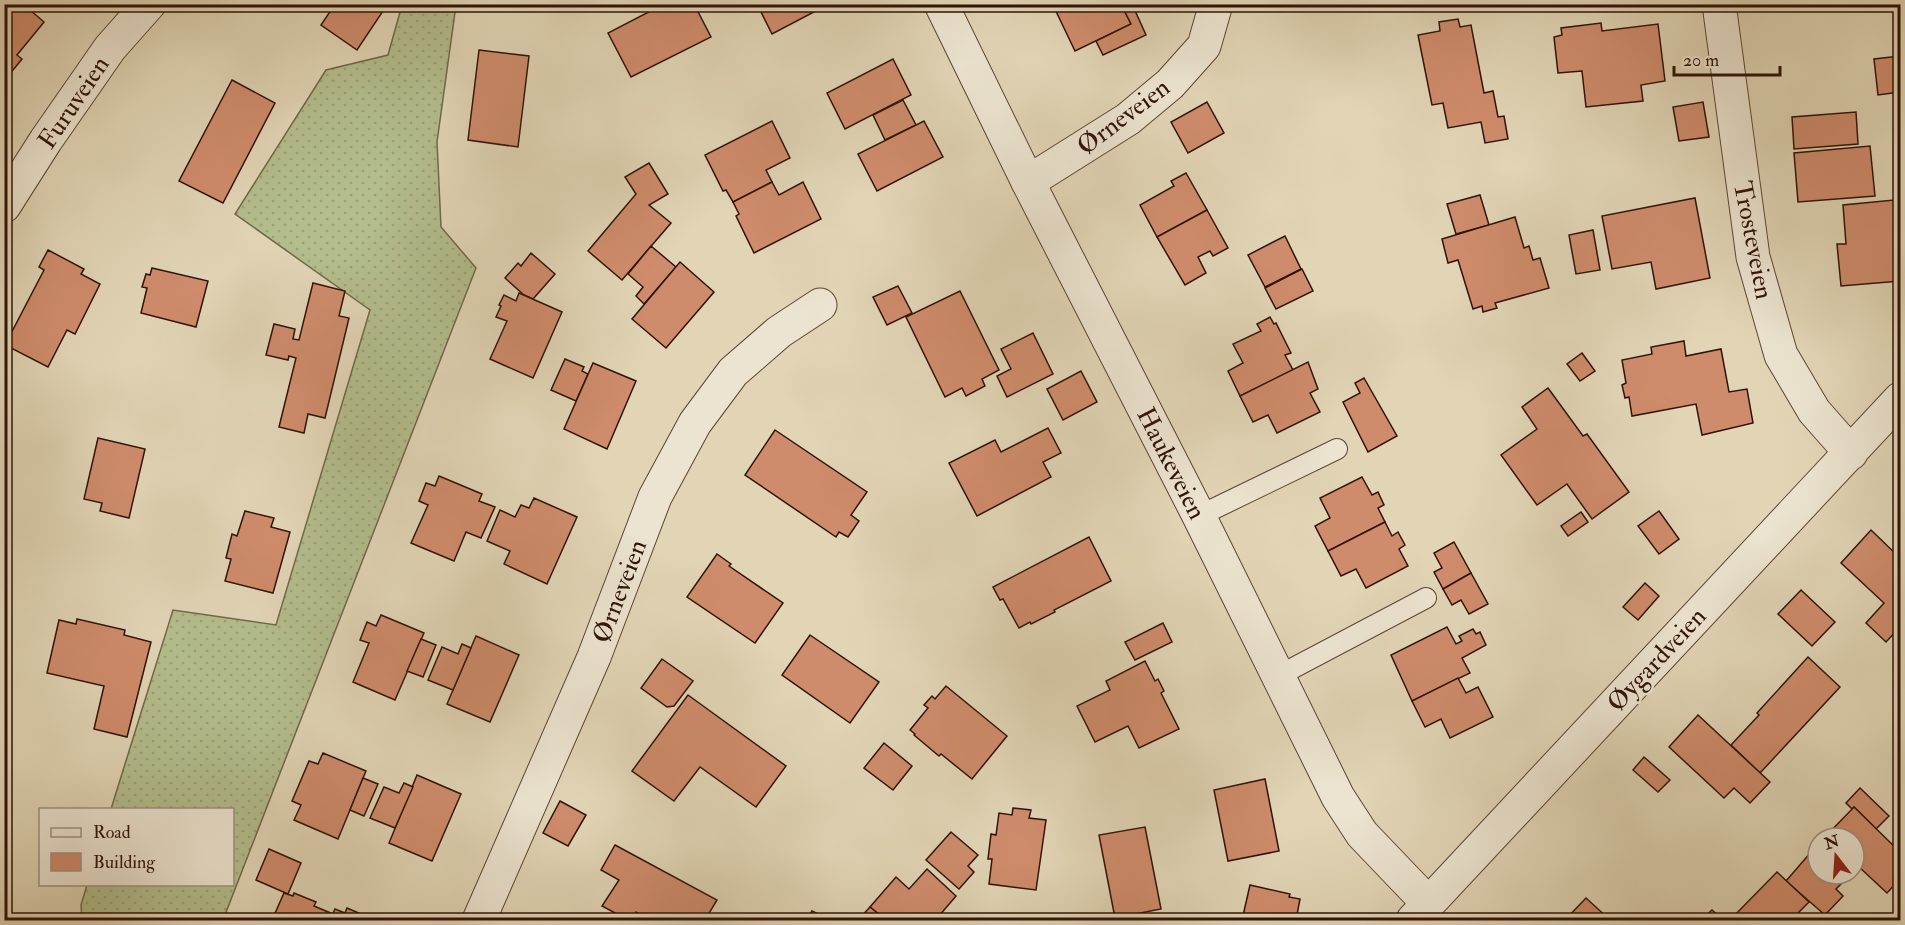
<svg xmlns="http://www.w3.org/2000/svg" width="1905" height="925" viewBox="0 0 1905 925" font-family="'IM FELL Double Pica',serif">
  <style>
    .grass { fill: url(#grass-dots); stroke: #71684a; stroke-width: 1.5 }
    .building { fill: #cf8c6c; stroke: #2f1308; stroke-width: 1.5 }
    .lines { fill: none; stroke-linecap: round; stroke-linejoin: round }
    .service-casing { stroke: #5c4434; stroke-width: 22 }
    .minor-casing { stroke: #5c4434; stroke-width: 35 }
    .tertiary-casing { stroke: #5c4434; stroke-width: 35 }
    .service { stroke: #ece4d0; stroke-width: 20 }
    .minor { stroke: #ece4d0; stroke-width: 33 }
    .tertiary { stroke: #ece4d0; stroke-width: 33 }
    .labels { text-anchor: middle; stroke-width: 5; stroke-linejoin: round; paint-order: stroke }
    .street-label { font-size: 26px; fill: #2f1308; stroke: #ece4d0 }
  </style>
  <defs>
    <pattern id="grass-dots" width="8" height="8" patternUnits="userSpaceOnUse" patternTransform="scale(1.5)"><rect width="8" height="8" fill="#b3bd8d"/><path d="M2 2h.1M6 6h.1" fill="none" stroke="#9aa278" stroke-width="1.8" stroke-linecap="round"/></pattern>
  </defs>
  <rect width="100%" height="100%" fill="#e1d5b6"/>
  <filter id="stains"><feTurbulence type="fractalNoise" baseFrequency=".00333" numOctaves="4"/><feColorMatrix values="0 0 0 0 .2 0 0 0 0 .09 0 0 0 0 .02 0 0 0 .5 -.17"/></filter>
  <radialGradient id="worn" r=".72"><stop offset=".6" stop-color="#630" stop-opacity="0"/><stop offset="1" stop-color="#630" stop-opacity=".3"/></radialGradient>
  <!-- grass -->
  <polygon class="grass" points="402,5 456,5 437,142 441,227 476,268 223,920 82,920 81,905 87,885 232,884 232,810 111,809 173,610 276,625 370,310 235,214 326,70 388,55"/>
  <!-- building -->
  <g class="building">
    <polygon points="18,4 23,4 44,22 17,55 22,59 8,76 4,74 4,6 12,12"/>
    <polygon points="335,4 374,4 383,11 357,50 321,25"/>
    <polygon points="664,4 694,4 711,37 631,77 608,33"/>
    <polygon points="757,4 829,4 772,34"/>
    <polygon points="1121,4 1131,24 1075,51 1053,5"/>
    <polygon points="1127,4 1132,4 1146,35 1103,55 1096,41 1131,24 1122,6"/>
    <polygon points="1458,19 1460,27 1471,25 1484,93 1493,91 1498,117 1504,116 1508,139 1485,143 1481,122 1448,128 1443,103 1432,105 1418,35 1440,31 1439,22"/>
    <polygon points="1601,23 1602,31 1658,24 1665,81 1641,85 1643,101 1586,107 1582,71 1558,73 1554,37 1562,35 1561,28"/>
    <polygon points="479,50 529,56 518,147 468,140"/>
    <polygon points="1900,56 1900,92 1878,95 1874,59"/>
    <polygon points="893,59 911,95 845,129 827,93"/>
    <polygon points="232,80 275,103 223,203 179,181"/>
    <polygon points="903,100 916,125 885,140 873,115"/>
    <polygon points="1207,102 1224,133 1188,153 1171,122"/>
    <polygon points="1703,102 1709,137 1679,141 1673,107"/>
    <polygon points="1856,112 1858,144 1794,149 1792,117"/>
    <polygon points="772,121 790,158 766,170 772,182 733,202 726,190 723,191 705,155"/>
    <polygon points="924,121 943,157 877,191 858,154"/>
    <polygon points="1870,146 1875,196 1798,202 1794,153"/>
    <polygon points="649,163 668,194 649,205 671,223 622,280 588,251 636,194 625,177"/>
    <polygon points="1186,173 1207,210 1157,237 1140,205 1174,186 1171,181"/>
    <polygon points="772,182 779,195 803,182 821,219 754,253 736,216 739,214 733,202"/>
    <polygon points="1480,195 1489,225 1456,234 1447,204"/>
    <polygon points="1695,198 1710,278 1656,289 1651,262 1612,269 1602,216"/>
    <polygon points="1894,200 1896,222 1900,222 1900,281 1841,286 1837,244 1846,244 1843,205"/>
    <polygon points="1207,210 1228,248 1213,256 1210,251 1198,257 1206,273 1185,285 1157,237"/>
    <polygon points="1515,217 1524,248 1529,246 1533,260 1540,258 1549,288 1495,303 1497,308 1483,312 1482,306 1473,309 1458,260 1448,263 1442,239"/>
    <polygon points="1593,230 1600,270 1576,274 1569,235"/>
    <polygon points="1285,236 1301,269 1265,287 1248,255"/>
    <polygon points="651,246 676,267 644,304 636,296 643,287 628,274"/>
    <polygon points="48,250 84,269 81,274 100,284 75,334 67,330 48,367 5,345 44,270 39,267"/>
    <polygon points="531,253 555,274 533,299 524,295 505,278 518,263 521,266"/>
    <polygon points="680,262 714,292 666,348 632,319"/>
    <polygon points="152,268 208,281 196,327 141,313 147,288 142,287 146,274 150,275"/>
    <polygon points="1302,269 1313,291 1276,309 1265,288"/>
    <polygon points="313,283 345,291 339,316 349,318 325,418 308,414 304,433 279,427 296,358 289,356 288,360 266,355 274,324 295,329 293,339 299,340"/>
    <polygon points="898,286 912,313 887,325 873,297"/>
    <polygon points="960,291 999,370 982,379 985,386 966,396 962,388 945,397 906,317"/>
    <polygon points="519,293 562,312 533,378 490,359 507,321 496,317 501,306 499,305 504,295 516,301"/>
    <polygon points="1270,317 1274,324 1276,323 1291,353 1285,355 1293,370 1240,396 1228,371 1243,363 1233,344 1261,331 1257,324"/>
    <polygon points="1033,333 1053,374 1007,397 997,376 1011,369 1001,349"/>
    <polygon points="1684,341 1686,356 1721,349 1729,392 1747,389 1753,423 1702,435 1696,404 1632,416 1629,397 1625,398 1622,385 1626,383 1622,360 1652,354 1651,347"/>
    <polygon points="1582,353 1595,371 1580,381 1567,364"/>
    <polygon points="565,359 584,367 582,371 588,374 576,401 551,390"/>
    <polygon points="1308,362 1318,389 1310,393 1320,412 1277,433 1268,415 1253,422 1240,396"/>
    <polygon points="593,363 636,381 607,449 564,429"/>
    <polygon points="1081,371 1097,402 1063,420 1047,389"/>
    <polygon points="1364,378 1397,436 1368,452 1343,402 1360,393 1355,383"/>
    <polygon points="1548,388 1583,436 1587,434 1629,492 1592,519 1567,484 1537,505 1501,455 1537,429 1522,407"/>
    <polygon points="1048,428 1061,453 1043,462 1051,477 977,516 949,463 995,440 1001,452"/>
    <polygon points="775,430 867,492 851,515 859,521 848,537 839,532 836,537 745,475"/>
    <polygon points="98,438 145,449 129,518 100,511 102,503 84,499"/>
    <polygon points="439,476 482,494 479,501 495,507 481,538 466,532 454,561 411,543 428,505 419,501 426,483 435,486"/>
    <polygon points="1362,477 1372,495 1378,492 1384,505 1378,508 1385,522 1328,551 1315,526 1330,518 1320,498"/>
    <polygon points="534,498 577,517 547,584 504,564 510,551 487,541 500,510 515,517 521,505 529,508"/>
    <polygon points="245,511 274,518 271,527 290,532 273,593 225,581 231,559 226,558 232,534 237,536"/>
    <polygon points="1659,511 1679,539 1659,554 1638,526"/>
    <polygon points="1581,512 1588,522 1568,536 1561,526"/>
    <polygon points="1385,522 1392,536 1398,532 1405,545 1399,549 1408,566 1366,588 1356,569 1341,576 1328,551"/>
    <polygon points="1871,530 1900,558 1900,609 1898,612 1900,614 1900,627 1886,642 1866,623 1884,603 1841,563"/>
    <polygon points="1089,537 1111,581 1054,610 1055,612 1031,624 1030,622 1019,628 1003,599 1000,600 993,587"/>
    <polygon points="1454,542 1471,573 1443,589 1434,572 1442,568 1434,553"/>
    <polygon points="717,554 731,564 729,566 783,603 755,643 687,597"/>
    <polygon points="1471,573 1488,604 1469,614 1461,600 1452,605 1443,589"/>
    <polygon points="1645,583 1659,596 1638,620 1623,607"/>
    <polygon points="1801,590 1835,622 1812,646 1778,614"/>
    <polygon points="381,615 424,633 395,700 353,682 369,643 360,640 367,622 376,626"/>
    <polygon points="77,619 125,630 124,635 151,642 127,737 94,729 104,686 47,673 59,620 76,624"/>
    <polygon points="1163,623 1172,642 1135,660 1125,642"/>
    <polygon points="1447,627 1456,644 1462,641 1459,636 1473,629 1476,634 1480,632 1486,645 1462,658 1470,673 1412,701 1391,655"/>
    <polygon points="810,635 879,682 850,723 782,675"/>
    <polygon points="476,636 519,655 490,722 447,704"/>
    <polygon points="421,639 436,645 423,677 407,671"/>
    <polygon points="462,644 471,648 453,690 428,680 442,647 458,654"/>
    <polygon points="1808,657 1840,687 1760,773 1731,745 1759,715 1757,713"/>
    <polygon points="662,659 693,681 674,706 667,707 641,688"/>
    <polygon points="1145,661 1155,681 1158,679 1164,691 1161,693 1179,729 1139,748 1128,726 1095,742 1077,706 1110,690 1106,681"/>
    <polygon points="1458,678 1466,693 1478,687 1493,717 1450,738 1441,719 1425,727 1412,701"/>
    <polygon points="946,686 1007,736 972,779 941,754 939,756 914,735 915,734 910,730 928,708 924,705 932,696 935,699"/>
    <polygon points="688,695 786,766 756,807 700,767 674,801 632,771"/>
    <polygon points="1698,715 1770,782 1750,803 1734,788 1724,798 1669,747"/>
    <polygon points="884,743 912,766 893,790 864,768"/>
    <polygon points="323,753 366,771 338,839 294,820 301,805 292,801 309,761 318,764"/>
    <polygon points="1644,757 1670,780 1658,792 1633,770"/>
    <polygon points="417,775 461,794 432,861 389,843"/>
    <polygon points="363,778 378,784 364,816 350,810"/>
    <polygon points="1265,779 1279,851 1228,861 1214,790"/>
    <polygon points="404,783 413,787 395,828 370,818 384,787 399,793"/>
    <polygon points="1860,788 1889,816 1876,829 1854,807 1852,809 1846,803"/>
    <polygon points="560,801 586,815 568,846 543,833"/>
    <polygon points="1854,807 1900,852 1900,879 1887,893 1858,866 1854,870 1854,838 1824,838"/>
    <polygon points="1013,808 1031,810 1029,818 1046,820 1036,890 989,884 992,859 988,859 991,834 996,835 999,813 1012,815"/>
    <polygon points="1145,827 1161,909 1115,918 1099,835"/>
    <polygon points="951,832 978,855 968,866 974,872 959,889 926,860"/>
    <polygon points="1818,844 1818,874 1851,874 1836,889 1843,896 1825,915 1786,881"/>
    <polygon points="615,845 717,900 705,920 649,920 636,912 631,920 628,920 602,906 619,880 601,870"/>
    <polygon points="269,849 301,863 288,894 256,880"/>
    <polygon points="927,869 956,896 939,916 941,918 939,920 886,920 870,907 896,877 909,889"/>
    <polygon points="1777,872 1809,902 1791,920 1730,920"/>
    <polygon points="1250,885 1290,894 1289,897 1300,899 1296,920 1242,920"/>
    <polygon points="284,893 293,896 294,893 316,902 314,906 333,914 330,920 272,920"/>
    <polygon points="1586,898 1610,920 1565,920"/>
    <polygon points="870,907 886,920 858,920"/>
    <polygon points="347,908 368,917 367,920 330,920 335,909 345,913"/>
    <polygon points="1712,910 1723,920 1701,920"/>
    <polygon points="812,911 830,920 806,920"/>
  </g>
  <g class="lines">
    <defs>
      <g id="service">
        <polyline points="1199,516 1337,449"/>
        <polyline points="1278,676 1426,598"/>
      </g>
      <g id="minor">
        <polyline points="941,4 1028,182 1199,516 1338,797 1362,834 1428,903"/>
        <polyline points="1719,4 1753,257 1781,355 1814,411 1851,453"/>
        <polyline points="1028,182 1128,119 1170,84 1204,46 1216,4"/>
        <polyline points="4,206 46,140 110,48 149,4"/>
        <polyline points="479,920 594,657 655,497 695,423 733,372 779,332 820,305"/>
      </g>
      <polyline id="tertiary" points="1413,920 1900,399"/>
    </defs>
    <!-- service casing -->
    <use href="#service" class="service-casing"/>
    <!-- minor casing -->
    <use href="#minor" class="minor-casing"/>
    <!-- tertiary casing -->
    <use href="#tertiary" class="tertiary-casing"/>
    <!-- service -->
    <use href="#service" class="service"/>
    <!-- minor -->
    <use href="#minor" class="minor"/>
    <!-- tertiary -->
    <use href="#tertiary" class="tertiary"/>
  </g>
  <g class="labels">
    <!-- street labels -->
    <g class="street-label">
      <text transform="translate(73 102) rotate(-56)" y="9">Furuveien</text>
      <text transform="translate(1123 116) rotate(-37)" y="9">Ørneveien</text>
      <text transform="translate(1754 240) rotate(79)" y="9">Trosteveien</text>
      <text transform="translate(1172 463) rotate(63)" y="9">Haukeveien</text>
      <text transform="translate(619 591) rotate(-69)" y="9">Ørneveien</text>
      <text transform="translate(1656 659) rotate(-47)" y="9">Øygardveien</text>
    </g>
  </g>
  <!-- margin -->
  <rect width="1905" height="925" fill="none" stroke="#e1d5b6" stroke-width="24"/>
  <rect x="6" y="6" width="1893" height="913" fill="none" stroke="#2f1308" stroke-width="3"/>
  <rect x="12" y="12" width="1881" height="901" fill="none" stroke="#2f1308" stroke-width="1.5"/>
  <!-- legend -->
  <rect x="39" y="808" width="195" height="78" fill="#ece4d0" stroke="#a09080" stroke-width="1.5"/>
  <rect x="51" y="828" width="30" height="9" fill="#ece4d0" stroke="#a09080" stroke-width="1.5"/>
  <text x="93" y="838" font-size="18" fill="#2f1308">Road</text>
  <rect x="51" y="853" width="30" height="18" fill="#cf8c6c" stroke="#a09080" stroke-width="1.5"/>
  <text x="93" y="868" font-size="18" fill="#2f1308">Building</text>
  <!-- north arrow -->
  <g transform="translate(1836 856) rotate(343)"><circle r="28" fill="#ece4d0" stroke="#a09080" stroke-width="1.5"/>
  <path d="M0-4.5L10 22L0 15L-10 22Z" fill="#8f2418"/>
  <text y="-9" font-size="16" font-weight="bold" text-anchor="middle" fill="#2f1308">N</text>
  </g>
  <!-- scale -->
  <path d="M1674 66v9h106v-9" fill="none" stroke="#2f1308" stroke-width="3"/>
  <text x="1683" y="66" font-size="18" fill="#2f1308" stroke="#ece4d0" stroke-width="4.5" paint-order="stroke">20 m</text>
  <rect width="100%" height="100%" filter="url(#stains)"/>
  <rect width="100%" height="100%" fill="url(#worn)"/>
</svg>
